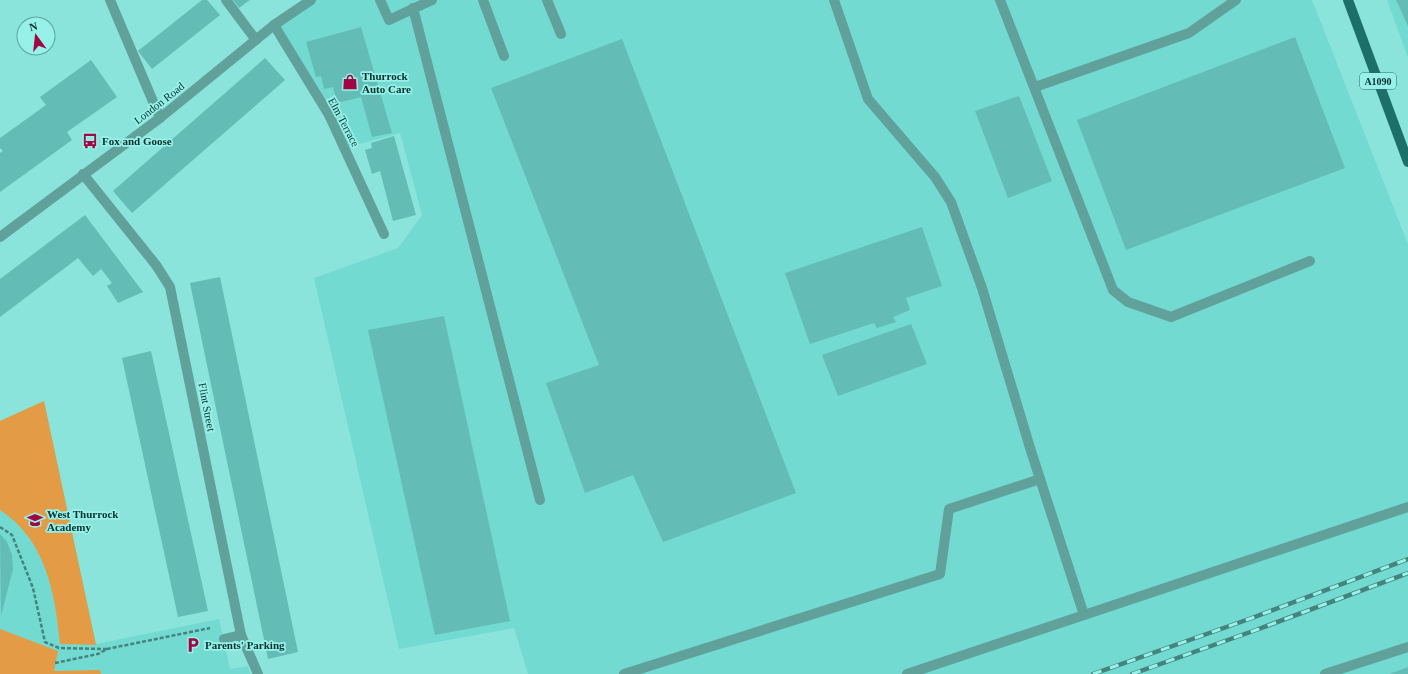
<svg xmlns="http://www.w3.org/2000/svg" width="1408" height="674" viewBox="0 0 1408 674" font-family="Georgia,serif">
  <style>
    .built { fill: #73dad2 }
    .green { fill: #e39c45 }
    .building { fill: #63bcb5 }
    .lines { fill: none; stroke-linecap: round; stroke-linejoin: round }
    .path { stroke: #44837e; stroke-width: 2.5; stroke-dasharray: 4 2; stroke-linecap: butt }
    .minor { stroke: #61a19c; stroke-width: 10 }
    .major { stroke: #1d6f6a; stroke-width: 10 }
    .rail-casing { stroke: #44837e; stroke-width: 4.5 }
    .rail { stroke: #97f1e9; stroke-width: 3; stroke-dasharray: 9; stroke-linecap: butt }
    .labels { text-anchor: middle; stroke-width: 3.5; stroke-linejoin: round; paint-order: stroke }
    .shield { fill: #97f1e9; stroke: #336a66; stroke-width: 1 }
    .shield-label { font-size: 10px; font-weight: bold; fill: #08302e }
    .poi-label { font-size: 11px; font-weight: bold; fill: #08302e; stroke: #97f1e9; text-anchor: start }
    .street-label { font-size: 11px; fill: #08302e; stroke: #97f1e9 }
  </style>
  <rect width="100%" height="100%" fill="#8ae4dc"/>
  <!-- built -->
  <g class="built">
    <polygon points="313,0 1312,0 1408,244 1408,674 528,674 514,628 399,649 314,278 398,248 422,215 400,133 345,148 274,25"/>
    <polygon points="1387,0 1408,0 1408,58"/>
    <polygon points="44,401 96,644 219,619 230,669 248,666 250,674 0,674 0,421"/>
  </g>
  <!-- green -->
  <g class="green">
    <path d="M 44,401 L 96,645 L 60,644 C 55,593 46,540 0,510 L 0,421 Z"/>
    <polygon points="0,629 58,651 54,671 100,670 101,674 0,674"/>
  </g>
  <!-- building -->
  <g class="building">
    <polygon points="202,0 207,0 220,15 152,69 138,51"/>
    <polygon points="233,0 250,0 239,8"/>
    <polygon points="1396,0 1408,0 1408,26 1398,4"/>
    <polygon points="361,27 392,133 372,137 361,97 337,103 333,87 324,89 321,76 316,77 306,42"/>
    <polygon points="1295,37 1345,168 1126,250 1077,120"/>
    <polygon points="622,39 796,493 663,542 633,475 585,493 546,383 599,365 491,88"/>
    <polygon points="265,58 285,80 132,213 113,191"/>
    <polygon points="91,60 117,97 67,132 72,140 0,192 0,153 3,151 0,148 0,138 46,105 40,97"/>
    <polygon points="1019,96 1052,181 1008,198 975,111"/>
    <polygon points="394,136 416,215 393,221 380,171 372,174 365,150 372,148 371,143"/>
    <polygon points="85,215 143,292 118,303 107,286 112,283 101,269 93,276 78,258 0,317 0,279"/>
    <polygon points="922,227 942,286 906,298 910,310 893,317 896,322 877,328 874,323 810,344 785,273"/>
    <polygon points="220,277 298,652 268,659 190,283"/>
    <polygon points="444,316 510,621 435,635 368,330"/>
    <polygon points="911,324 927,364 838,396 822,355"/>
    <polygon points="151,351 208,611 178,617 122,358"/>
    <polygon points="0,534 7,542 12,555 13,569 1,616"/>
    <polygon points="1408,667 1408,674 1389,674"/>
  </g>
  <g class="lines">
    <!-- path -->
    <g class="path">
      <polyline points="0,527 12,535 33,588 45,642 59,648 107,649"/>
      <polyline points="55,663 98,654 107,649 210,628"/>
    </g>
    <!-- minor -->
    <g class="minor">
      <polyline points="110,0 160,118"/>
      <polyline points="226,0 256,40"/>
      <polyline points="380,0 389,20 432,0"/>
      <polyline points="483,0 504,56"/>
      <polyline points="547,0 561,34"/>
      <polyline points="834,0 868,99 935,177 951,202 982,288 1031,451 1084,615"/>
      <polyline points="1000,0 1113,290 1128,302 1171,317 1310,261"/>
      <polyline points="413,8 540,500"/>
      <polyline points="274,25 329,115 384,234"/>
      <polyline points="1035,87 1189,33 1236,0"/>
      <polyline points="83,174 156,265 170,287 241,635 258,674"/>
      <polyline points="0,237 160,118 274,25 311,0"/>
      <polyline points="224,639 241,635"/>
      <polyline points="624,674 940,574 949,509 1040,479"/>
      <polyline points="907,674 1408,507"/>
      <polyline points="1325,674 1408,647"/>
    </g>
    <!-- major -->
    <polyline class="major" points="1348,0 1408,162"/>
    <defs>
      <g id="rail">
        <polyline points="1093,674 1252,618 1408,559"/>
        <polyline points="1132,674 1256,630 1408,573"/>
      </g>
    </defs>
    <!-- rail casing -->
    <use href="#rail" class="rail-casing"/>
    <!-- rail -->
    <use href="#rail" class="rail"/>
  </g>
  <!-- icons -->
  <defs>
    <symbol id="shop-bare" viewBox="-9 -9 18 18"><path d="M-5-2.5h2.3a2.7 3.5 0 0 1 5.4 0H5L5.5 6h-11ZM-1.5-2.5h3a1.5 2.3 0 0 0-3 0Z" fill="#a20642" stroke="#97f1e9" stroke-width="2.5" paint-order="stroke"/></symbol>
    <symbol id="bus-bare" viewBox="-9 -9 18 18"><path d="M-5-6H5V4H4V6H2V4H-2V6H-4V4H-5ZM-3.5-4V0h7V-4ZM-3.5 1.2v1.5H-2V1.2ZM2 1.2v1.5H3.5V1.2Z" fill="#a20642" stroke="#97f1e9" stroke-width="2.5" paint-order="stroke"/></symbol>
    <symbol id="school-bare" viewBox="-9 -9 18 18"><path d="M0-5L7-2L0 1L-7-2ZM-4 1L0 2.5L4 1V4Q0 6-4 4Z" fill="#a20642" stroke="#97f1e9" stroke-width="2.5" paint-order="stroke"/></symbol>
    <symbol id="parking-bare" viewBox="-9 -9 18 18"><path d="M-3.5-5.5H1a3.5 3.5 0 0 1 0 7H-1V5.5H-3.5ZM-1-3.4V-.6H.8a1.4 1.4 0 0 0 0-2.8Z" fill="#a20642" stroke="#97f1e9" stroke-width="2.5" paint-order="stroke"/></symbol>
  </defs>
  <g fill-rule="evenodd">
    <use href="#shop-bare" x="339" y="71" width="22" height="22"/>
    <use href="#bus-bare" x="79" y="130" width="22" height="22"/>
    <use href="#school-bare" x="24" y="509" width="22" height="22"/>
    <use href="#parking-bare" x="182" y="634" width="22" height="22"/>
  </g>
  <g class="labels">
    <!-- shield labels -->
    <rect class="shield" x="1360" y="73" width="36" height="16" rx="3"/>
    <g class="shield-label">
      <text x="1378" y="85">A1090</text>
    </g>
    <!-- poi labels -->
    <g class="poi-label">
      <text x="362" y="80">Thurrock<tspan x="362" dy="13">Auto Care</tspan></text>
      <text x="102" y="145">Fox and Goose</text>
      <text x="47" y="518">West Thurrock<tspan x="47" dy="13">Academy</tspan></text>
      <text x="205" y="649">Parents' Parking</text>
    </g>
    <!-- street labels -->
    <g class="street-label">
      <text transform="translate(159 103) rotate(-38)" y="4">London Road</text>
      <text transform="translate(344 122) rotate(62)" y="4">Elm Terrace</text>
      <text transform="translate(207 407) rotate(79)" y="4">Flint Street</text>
    </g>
  </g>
  <!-- north arrow -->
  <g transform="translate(36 36) rotate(345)"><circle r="19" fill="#97f1e9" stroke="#5ea49e"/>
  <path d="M0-3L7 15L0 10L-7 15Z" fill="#a20642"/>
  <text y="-6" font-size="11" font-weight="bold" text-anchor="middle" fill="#08302e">N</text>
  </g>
</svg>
